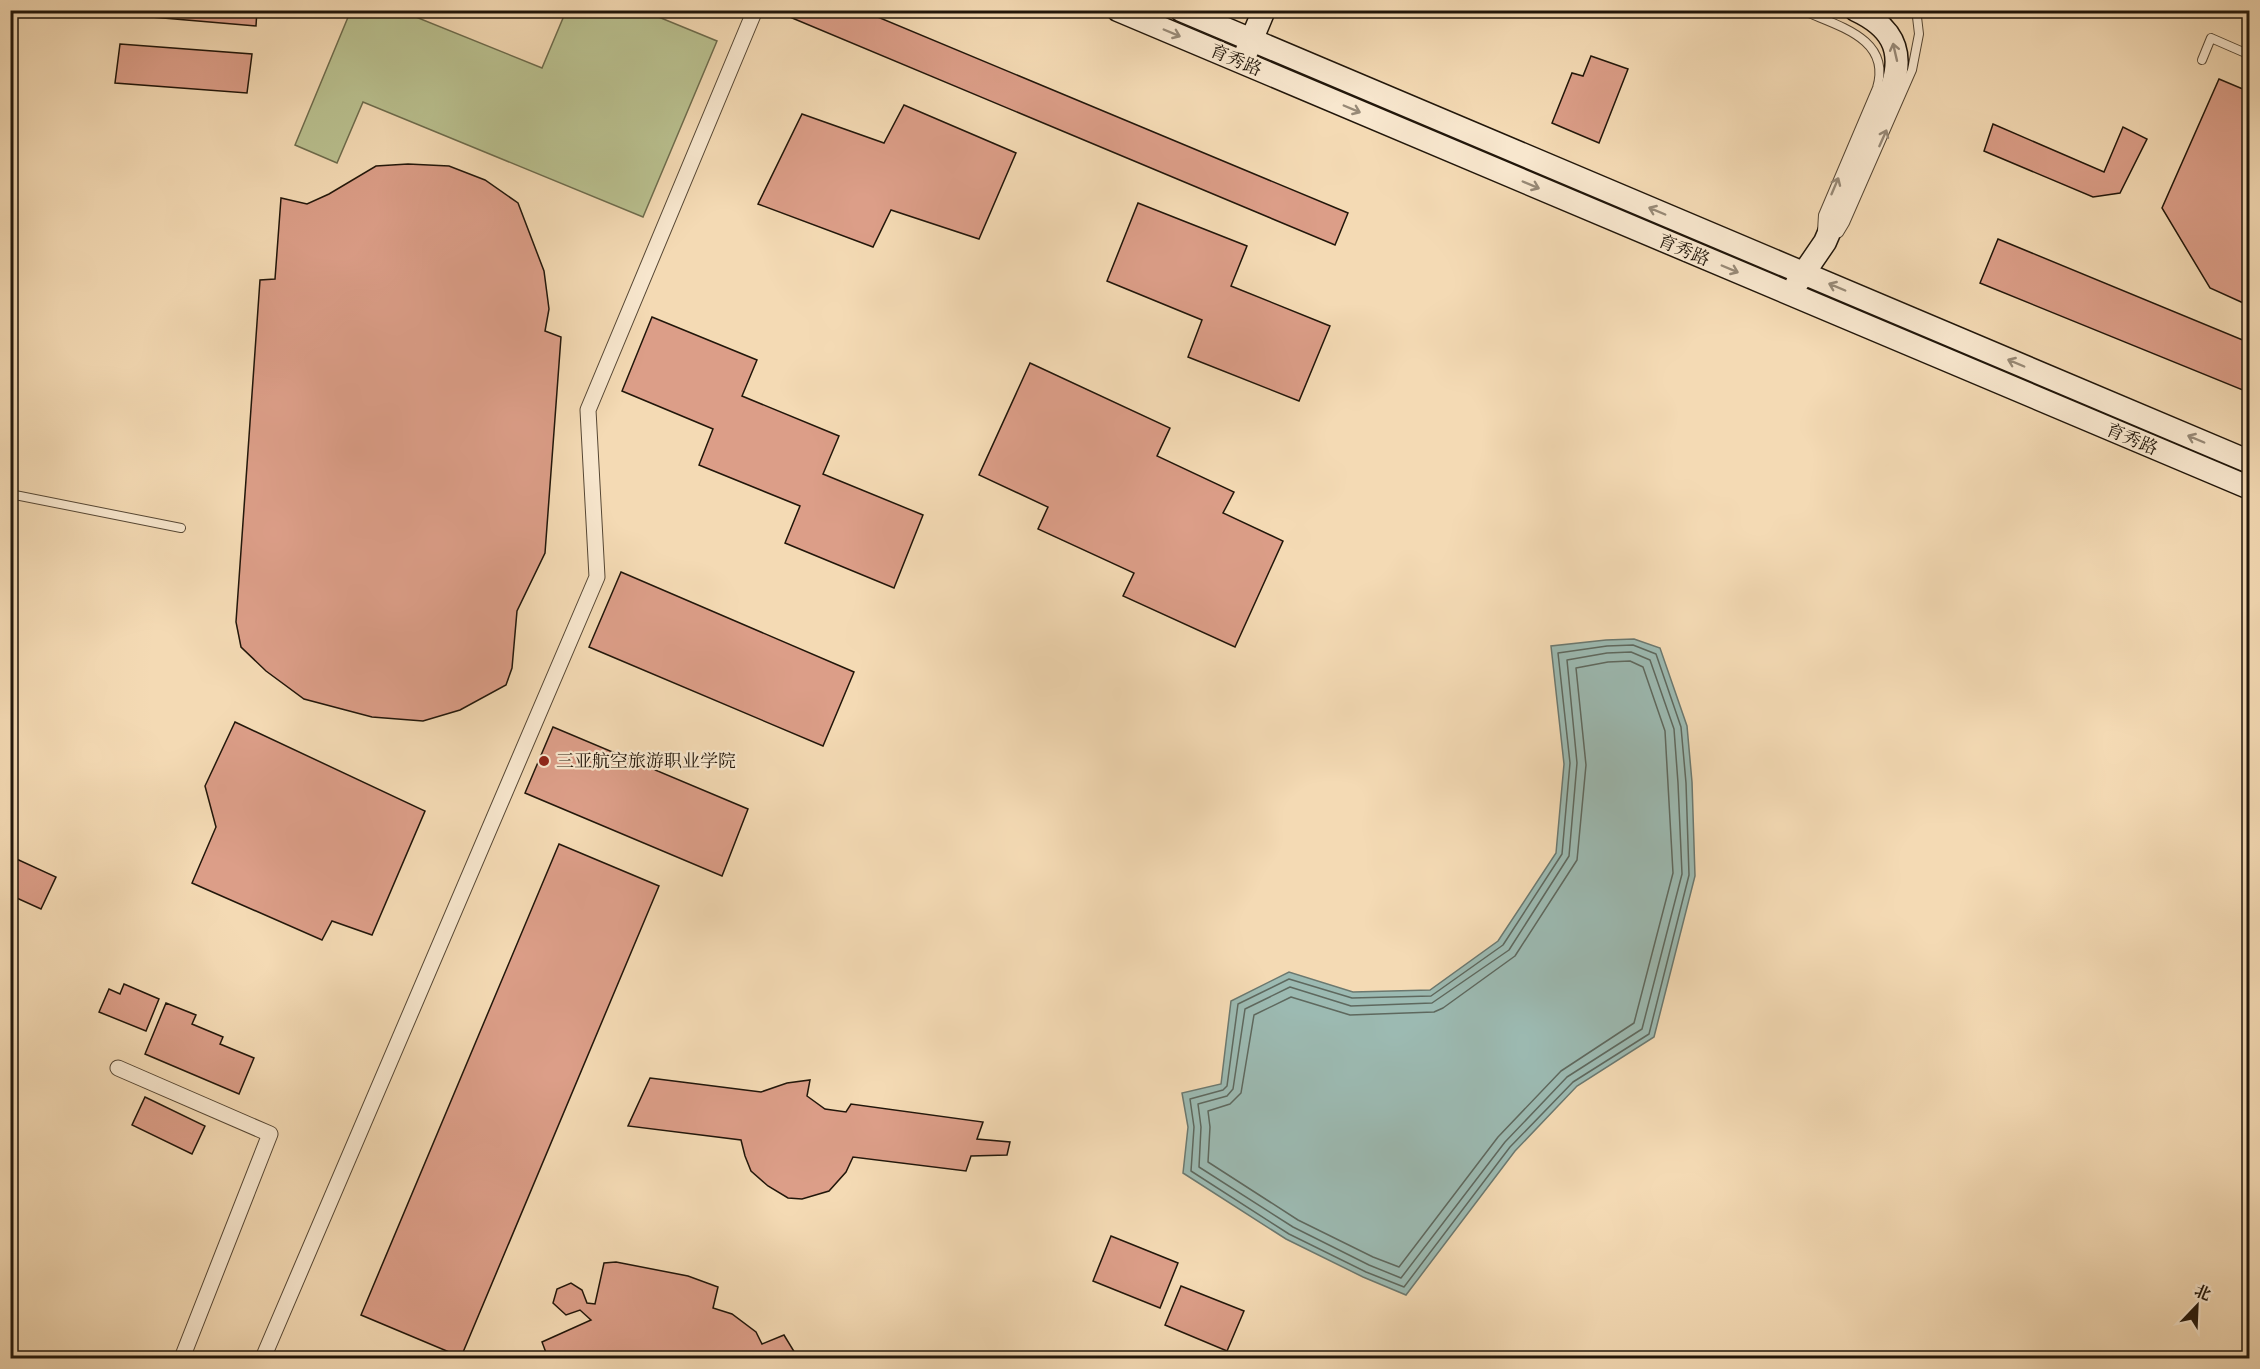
<svg xmlns="http://www.w3.org/2000/svg" width="2260" height="1369" viewBox="0 0 2260 1369" font-family="'IM FELL English','Noto Serif SC',serif">
  <style>
    .green { fill: #b9c08f; stroke: #6d6b4c; stroke-width: 1.5 }
    .water { fill: #9cbab2; stroke: #6b786f; stroke-width: 1.5 }
    .lines { fill: none; stroke-linecap: round; stroke-linejoin: round }
    .shore { stroke: #5e685e; stroke-width: 1.5 }
    .building { fill: #dc9e88; stroke: #21160a; stroke-width: 1.5 }
    .lane-casing { stroke: #564734; stroke-width: 10 }
    .street-casing { stroke: #564734; stroke-width: 17 }
    .secondary-casing { stroke: #21160a; stroke-width: 25 }
    .lane { stroke: #f8e7ce; stroke-width: 8 }
    .street { stroke: #f8e7ce; stroke-width: 15 }
    .secondary { stroke: #f8e7ce; stroke-width: 22 }
    .oneway { stroke: #978976 }
    .poi-dot { fill: #8f2418; stroke: #f8e7ce; stroke-width: 2 }
    .labels { text-anchor: middle; stroke-width: 4.5; stroke-linejoin: round; paint-order: stroke }
    .street-label { font-size: 18px; fill: #21160a; stroke: #f8e7ce }
    .poi-label { font-size: 18px; fill: #21160a; stroke: #f8e7ce; text-anchor: start }
  </style>
  <rect width="100%" height="100%" fill="#f4dab4"/>
  <filter id="stains"><feTurbulence type="fractalNoise" baseFrequency=".00333" numOctaves="4"/><feColorMatrix values="0 0 0 0 .2 0 0 0 0 .09 0 0 0 0 .02 0 0 0 .5 -.17"/></filter>
  <radialGradient id="worn" r=".72"><stop offset=".6" stop-color="#630" stop-opacity="0"/><stop offset="1" stop-color="#630" stop-opacity=".3"/></radialGradient>
  <!-- green -->
  <polygon class="green" points="351,10 401,11 542,68 566,11 644,11 717,41 643,217 363,102 337,163 295,145"/>
  <!-- water -->
  <polygon class="water" points="1634,639 1660,648 1687,726 1692,782 1695,876 1654,1037 1577,1086 1515,1151 1406,1295 1363,1277 1286,1239 1183,1173 1188,1127 1182,1093 1221,1084 1231,1001 1289,972 1353,992 1430,990 1498,941 1556,853 1564,764 1551,646 1606,640"/>
  <g class="lines">
    <!-- shore -->
    <g class="shore">
      <polygon points="1633,645 1656,654 1681,727 1686,783 1689,875 1649,1034 1573,1082 1510,1147 1404,1287 1366,1272 1289,1234 1191,1171 1194,1127 1190,1099 1223,1090 1227,1086 1238,1004 1289,979 1352,998 1431,996 1503,945 1562,854 1570,763 1558,653 1607,646"/>
      <polygon points="1631,652 1650,660 1674,729 1678,783 1682,874 1642,1029 1567,1077 1505,1142 1401,1278 1369,1265 1293,1227 1199,1167 1201,1127 1198,1104 1227,1096 1233,1089 1245,1009 1290,987 1351,1006 1432,1003 1509,950 1569,856 1577,763 1567,660 1607,653"/>
      <polygon points="1630,661 1643,667 1665,731 1673,873 1634,1023 1561,1071 1498,1137 1399,1267 1373,1257 1298,1220 1208,1162 1210,1127 1208,1111 1230,1104 1241,1093 1254,1015 1291,997 1350,1015 1434,1012 1443,1008 1515,956 1577,860 1586,765 1576,668 1608,662"/>
    </g>
  </g>
  <!-- building -->
  <g class="building">
    <polygon points="117,10 257,10 256,26 117,14"/>
    <polygon points="773,10 861,10 1348,213 1335,245"/>
    <polygon points="120,44 252,54 247,93 115,83"/>
    <polygon points="1591,56 1628,69 1599,143 1552,123 1572,73 1583,76"/>
    <polygon points="2219,79 2250,92 2250,306 2210,288 2162,208"/>
    <polygon points="904,105 1016,153 979,239 891,210 873,247 758,204 802,114 884,143"/>
    <polygon points="1993,124 2104,172 2123,127 2147,139 2120,193 2093,197 1984,151"/>
    <polygon points="408,164 449,166 485,180 518,203 544,271 549,309 545,331 561,337 545,553 517,611 512,668 506,685 460,710 423,721 372,717 304,699 266,671 241,647 236,622 260,280 275,279 281,198 307,204 329,194 376,166"/>
    <polygon points="1138,203 1247,246 1231,286 1330,326 1299,401 1188,357 1202,320 1107,281"/>
    <polygon points="1998,239 2250,343 2250,393 1980,283"/>
    <polygon points="652,317 757,360 742,396 839,436 823,474 923,515 894,588 785,543 800,506 699,465 713,429 622,391"/>
    <polygon points="1030,363 1170,428 1157,456 1234,492 1223,513 1283,541 1235,647 1123,596 1134,573 1038,529 1048,507 979,475"/>
    <polygon points="621,572 854,672 823,746 589,647"/>
    <polygon points="235,722 425,811 372,935 332,921 322,940 192,883 216,827 205,786"/>
    <polygon points="553,727 748,809 722,876 525,793"/>
    <polygon points="559,844 659,886 461,1357 361,1315"/>
    <polygon points="10,856 56,877 41,909 10,895"/>
    <polygon points="2250,947 2250,963 2244,961"/>
    <polygon points="124,984 159,999 146,1031 99,1012 109,989 120,994"/>
    <polygon points="166,1003 196,1015 192,1024 223,1037 220,1044 254,1058 239,1094 145,1054"/>
    <polygon points="650,1078 761,1092 787,1083 810,1080 807,1096 825,1109 846,1112 851,1104 983,1122 977,1139 1010,1142 1007,1155 971,1156 966,1171 853,1157 846,1172 829,1191 802,1199 788,1198 768,1186 751,1171 745,1156 741,1140 628,1126"/>
    <polygon points="145,1097 205,1126 192,1154 132,1125"/>
    <polygon points="1111,1236 1178,1263 1160,1308 1093,1281"/>
    <polygon points="616,1262 688,1276 718,1287 713,1308 732,1314 756,1332 762,1344 784,1335 798,1358 548,1358 542,1342 591,1320 580,1310 566,1315 553,1303 557,1289 571,1283 582,1290 587,1303 595,1304 604,1263"/>
    <polygon points="1181,1286 1244,1311 1227,1351 1165,1325"/>
  </g>
  <g class="lines">
    <defs>
      <g id="lane">
        <path d="M 1802,10 C 1837,26 1892,38 1877,88 L 1823,215 L 1822,231"/>
        <polyline points="2202,60 2211,38 2250,55"/>
        <polyline points="1839,233 1845,223 1912,70 1919,34 1917,17 1913,10"/>
        <polyline points="10,494 181,528"/>
      </g>
      <g id="street">
        <polyline points="118,1068 270,1134 182,1358"/>
        <polyline points="263,1358 597,577 588,410 755,10"/>
      </g>
      <g id="secondary">
        <polyline points="1118,10 2250,488"/>
        <polyline points="1181,10 2250,462"/>
        <polyline points="1246,53 1264,10"/>
        <path d="M 1797,283 L 1825,242 L 1893,84 C 1904,48 1890,26 1856,10"/>
      </g>
    </defs>
    <!-- lane casing -->
    <use href="#lane" class="lane-casing"/>
    <!-- street casing -->
    <use href="#street" class="street-casing"/>
    <!-- secondary casing -->
    <use href="#secondary" class="secondary-casing"/>
    <!-- lane -->
    <use href="#lane" class="lane"/>
    <!-- street -->
    <use href="#street" class="street"/>
    <!-- secondary -->
    <use href="#secondary" class="secondary"/>
  </g>
  <!-- one-way arrows -->
  <defs><path id="oneway-shaft" d="M-6 0H5M1.5-3L5.5 0L1.5 3" fill="none" stroke-width="1.6" stroke-linecap="round" stroke-linejoin="round" transform="scale(1.5)"/></defs>
  <g class="oneway">
    <use href="#oneway-shaft" transform="translate(1172 33) rotate(23)"/>
    <use href="#oneway-shaft" transform="translate(1895 52) rotate(-103)"/>
    <use href="#oneway-shaft" transform="translate(1352 109) rotate(23)"/>
    <use href="#oneway-shaft" transform="translate(1883 138) rotate(-66)"/>
    <use href="#oneway-shaft" transform="translate(1531 185) rotate(23)"/>
    <use href="#oneway-shaft" transform="translate(1835 186) rotate(-67)"/>
    <use href="#oneway-shaft" transform="translate(1657 211) rotate(-157)"/>
    <use href="#oneway-shaft" transform="translate(1730 269) rotate(23)"/>
    <use href="#oneway-shaft" transform="translate(1837 287) rotate(-157)"/>
    <use href="#oneway-shaft" transform="translate(2016 363) rotate(-157)"/>
    <use href="#oneway-shaft" transform="translate(2196 439) rotate(-157)"/>
  </g>
  <!-- markers -->
  <circle class="poi-dot" cx="544" cy="761" r="6"/>
  <g class="labels">
    <!-- street labels -->
    <g class="street-label">
      <text transform="translate(1236 60) rotate(23)" y="6">育秀路</text>
      <text transform="translate(1684 250) rotate(23)" y="6">育秀路</text>
      <text transform="translate(2132 439) rotate(23)" y="6">育秀路</text>
    </g>
    <!-- poi labels -->
    <g class="poi-label">
      <text x="556" y="767">三亚航空旅游职业学院</text>
    </g>
  </g>
  <!-- margin -->
  <rect width="2260" height="1369" fill="none" stroke="#f4dab4" stroke-width="36"/>
  <rect x="12" y="12" width="2236" height="1345" fill="none" stroke="#21160a" stroke-width="3"/>
  <rect x="18" y="18" width="2224" height="1333" fill="none" stroke="#21160a" stroke-width="1.5"/>
  <!-- north arrow -->
  <g transform="translate(2197 1306) rotate(23)" stroke="#f8e7ce" stroke-width="4.5" paint-order="stroke">
  <path d="M0-4.5L10 22L0 15L-10 22Z" fill="#21160a"/>
  <text y="-9" font-size="16" font-weight="bold" text-anchor="middle" fill="#21160a">北</text>
  </g>
  <rect width="100%" height="100%" filter="url(#stains)"/>
  <rect width="100%" height="100%" fill="url(#worn)"/>
</svg>
